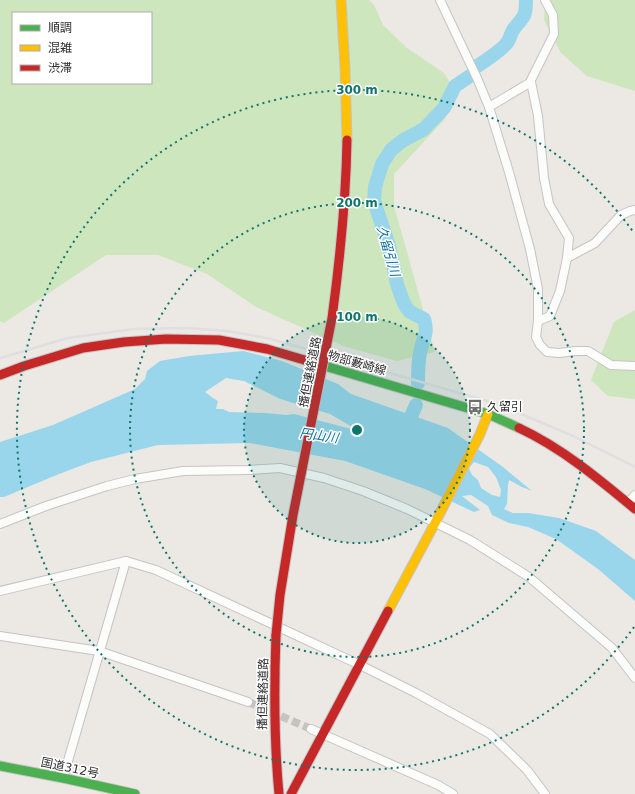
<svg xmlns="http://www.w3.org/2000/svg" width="635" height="794" viewBox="0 0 635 794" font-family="'DejaVu Sans','Noto Sans JP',sans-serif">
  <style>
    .green { fill: #cee6be; fill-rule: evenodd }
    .water { fill: #99d6ec; fill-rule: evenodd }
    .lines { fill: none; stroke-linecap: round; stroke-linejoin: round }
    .river { stroke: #99d6ec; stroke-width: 14 }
    .street-tunnel { stroke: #c6c3c0; stroke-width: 8; stroke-dasharray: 8 4; stroke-linecap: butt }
    .street-casing { stroke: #c5c4c5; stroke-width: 10 }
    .fast-casing { stroke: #c5c4c5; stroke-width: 11 }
    .slow-casing { stroke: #c5c4c5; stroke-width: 11 }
    .jam-casing { stroke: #c5c4c5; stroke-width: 11 }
    .street { stroke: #fcfcfb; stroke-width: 8 }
    .fast { stroke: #4caf50; stroke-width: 9 }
    .slow { stroke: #ffc107; stroke-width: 9 }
    .jam { stroke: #c62828; stroke-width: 9 }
    .rail { stroke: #dfdfe1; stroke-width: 2.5 }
    .jam-bridge-casing { stroke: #c6c5c4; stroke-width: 11; stroke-linecap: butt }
    .jam-bridge { stroke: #c62828; stroke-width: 9 }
    .ring { fill: none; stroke: #0f766e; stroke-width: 2; stroke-dasharray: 2 4 }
    .labels { text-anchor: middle; stroke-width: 3; stroke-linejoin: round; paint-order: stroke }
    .street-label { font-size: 12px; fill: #2e2e2e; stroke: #fff }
    .poi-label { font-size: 12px; fill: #2e2e2e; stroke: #fff; text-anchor: start }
    .water-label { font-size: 13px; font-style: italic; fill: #0d6fa3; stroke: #fff }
    .centre { fill: #0f766e; stroke: #fff; stroke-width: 2 }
    .ring-label { font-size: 12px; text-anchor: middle; font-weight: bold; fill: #0f766e; stroke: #fff; stroke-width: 3; stroke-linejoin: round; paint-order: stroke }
  </style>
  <rect width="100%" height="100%" fill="#ece8e4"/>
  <!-- green -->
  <g class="green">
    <path d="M 0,0 L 369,0 L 374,5 L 383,25 L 407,48 L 444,73 L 457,94 L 445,119 L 394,174 L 394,206 L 435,352 L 397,361 L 343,346 L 256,307 L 207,274 L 158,255 L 106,255 L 4,323 L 0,321 ZM 13,13 L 151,13 L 151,83 L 13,83 Z"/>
    <polygon points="545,0 635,0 635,91 587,76 561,53 544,20"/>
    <polygon points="635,310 635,399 608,396 591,380 614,322"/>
  </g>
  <!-- water -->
  <path class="water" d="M 243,351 L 282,361 L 338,384 L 351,394 L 448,428 L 503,467 L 532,491 L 522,487 L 509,480 L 508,485 L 507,504 L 504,509 L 513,513 L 528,513 L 559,518 L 596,531 L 635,560 L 635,601 L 598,569 L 556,539 L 528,527 L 509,523 L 492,515 L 488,506 L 471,495 L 462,496 L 480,510 L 474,512 L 425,489 L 345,461 L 250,443 L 158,445 L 91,462 L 59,474 L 4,497 L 0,497 L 0,442 L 53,425 L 135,389 L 145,379 L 147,371 L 160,361 L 189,356 ZM 226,378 L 244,381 L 280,399 L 330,414 L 359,431 L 294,414 L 286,415 L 266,413 L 229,412 L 223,409 L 216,409 L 218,401 L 213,398 L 205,392 ZM 474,462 L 488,467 L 496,477 L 501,490 L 500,497 L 492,495 L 481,488 L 478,480 L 472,475 L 469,468 Z"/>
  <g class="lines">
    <!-- river -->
    <g class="river">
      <path d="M 476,67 C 485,61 500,51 506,44 C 510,40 510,35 513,30 C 523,16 526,19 526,0"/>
      <path d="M 418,383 C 418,373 418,363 420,353 C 422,340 429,334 424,319 L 410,312 L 406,307 L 403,301 L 397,284 L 389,246 L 374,201 L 375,187 L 382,164 L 391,150 L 402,141 L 424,129 L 444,108 L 455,86 L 470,76"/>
      <polyline points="404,433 416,405"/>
    </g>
    <!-- street-tunnel -->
    <polyline class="street-tunnel" points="248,702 311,729"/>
    <defs>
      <g id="street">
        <polyline points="440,0 477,78 489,107 509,172 530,249 538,289 538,321 536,337 540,345 547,352 559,353 576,351 588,351 611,365 635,366"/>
        <polyline points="489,107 531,82"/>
        <polyline points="567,258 595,243 621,215 630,211 635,210"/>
        <polyline points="538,321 550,316 560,291 567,258 569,238 549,204 544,178 538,116 531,82 531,80 554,34 553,15 545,0"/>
        <polyline points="628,503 635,495"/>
        <polyline points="0,524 46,506 107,486 135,479 183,471 248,470 280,468 324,478 363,491 407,509 470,540 529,577 612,648 635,678"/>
        <polyline points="0,591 126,561 156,570 360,665 416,693 490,734 527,770 545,794"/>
        <polyline points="0,636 99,651 248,702"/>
        <polyline points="311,729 438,785 453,794"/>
        <polyline points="63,778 126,561"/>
      </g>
      <g id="fast">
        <polyline points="318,364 488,414 519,428"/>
        <polyline points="0,766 63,778 135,794"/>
      </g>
      <g id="slow">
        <polyline points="341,0 345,68 347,140"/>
        <polyline points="388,611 435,523 480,434 488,414"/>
      </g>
      <g id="jam">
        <path d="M 332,318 C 340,259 346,200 347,140"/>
        <polyline points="0,375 24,366 83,348 124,342 166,339 219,340 267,349 318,364"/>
        <path d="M 519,428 C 562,448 599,479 635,509"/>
        <path d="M 276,635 C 274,688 274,741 279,794"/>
        <polyline points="291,794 388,611"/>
      </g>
    </defs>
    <!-- street casing -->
    <use href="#street" class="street-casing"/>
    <!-- fast casing -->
    <use href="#fast" class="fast-casing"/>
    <!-- slow casing -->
    <use href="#slow" class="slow-casing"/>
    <!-- jam casing -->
    <use href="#jam" class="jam-casing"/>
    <!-- street -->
    <use href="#street" class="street"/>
    <!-- fast -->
    <use href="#fast" class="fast"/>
    <!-- slow -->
    <use href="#slow" class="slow"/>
    <!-- jam -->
    <use href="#jam" class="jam"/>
    <!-- rail -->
    <polyline class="rail" points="0,358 68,338 134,329 186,328 228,331 271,339 498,404 573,436 635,467"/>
    <defs>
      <polyline id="jam-bridge" points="276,635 280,595 293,515 332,318"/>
    </defs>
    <!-- jam-bridge casing -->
    <use href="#jam-bridge" class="jam-bridge-casing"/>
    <!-- jam-bridge -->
    <use href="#jam-bridge" class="jam-bridge"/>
  </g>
  <!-- distance rings -->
  <circle cx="357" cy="430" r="113" fill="#0f766e" fill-opacity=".12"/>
  <g class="ring">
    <circle cx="357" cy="430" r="113"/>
    <circle cx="357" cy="430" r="227"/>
    <path d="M634 627A340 340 0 1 1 634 233"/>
  </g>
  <!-- icons -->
  <defs>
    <symbol id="bus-bare" viewBox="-9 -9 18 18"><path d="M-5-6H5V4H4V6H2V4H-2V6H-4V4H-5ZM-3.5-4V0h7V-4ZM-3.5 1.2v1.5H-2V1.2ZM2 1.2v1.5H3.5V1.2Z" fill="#706f6e" stroke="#fff" stroke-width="2.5" paint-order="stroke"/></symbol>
  </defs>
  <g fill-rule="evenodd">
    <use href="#bus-bare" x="464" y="396" width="22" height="22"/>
  </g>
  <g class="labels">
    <!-- street labels -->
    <g class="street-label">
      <text transform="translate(357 363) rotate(16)" y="4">物部藪崎線</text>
      <text transform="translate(310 372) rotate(-79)" y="4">播但連絡道路</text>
      <text transform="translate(263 694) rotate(-89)" y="4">播但連絡道路</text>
      <text transform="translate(70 768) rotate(12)" y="4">国道312号</text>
    </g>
    <!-- poi labels -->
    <g class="poi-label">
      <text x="487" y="411">久留引</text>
    </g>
    <!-- water labels -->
    <g class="water-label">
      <text transform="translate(389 251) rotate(74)" y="5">久留引川</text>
      <text transform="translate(319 435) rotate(8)" y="5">円山川</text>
    </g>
  </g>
  <circle cx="357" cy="430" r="6" class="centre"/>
  <g class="ring-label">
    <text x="357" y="94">300 m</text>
    <text x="357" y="207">200 m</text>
    <text x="357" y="321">100 m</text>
  </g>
  <!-- legend -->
  <rect x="12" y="12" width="140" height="72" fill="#ffffff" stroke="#ababab"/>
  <rect x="20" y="25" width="20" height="6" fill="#4caf50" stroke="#ababab"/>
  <text x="48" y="32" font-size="12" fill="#2e2e2e">順調</text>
  <rect x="20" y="45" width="20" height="6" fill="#ffc107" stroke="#ababab"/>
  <text x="48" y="52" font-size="12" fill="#2e2e2e">混雑</text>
  <rect x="20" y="65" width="20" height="6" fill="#c62828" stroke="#ababab"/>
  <text x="48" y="72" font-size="12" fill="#2e2e2e">渋滞</text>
</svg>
